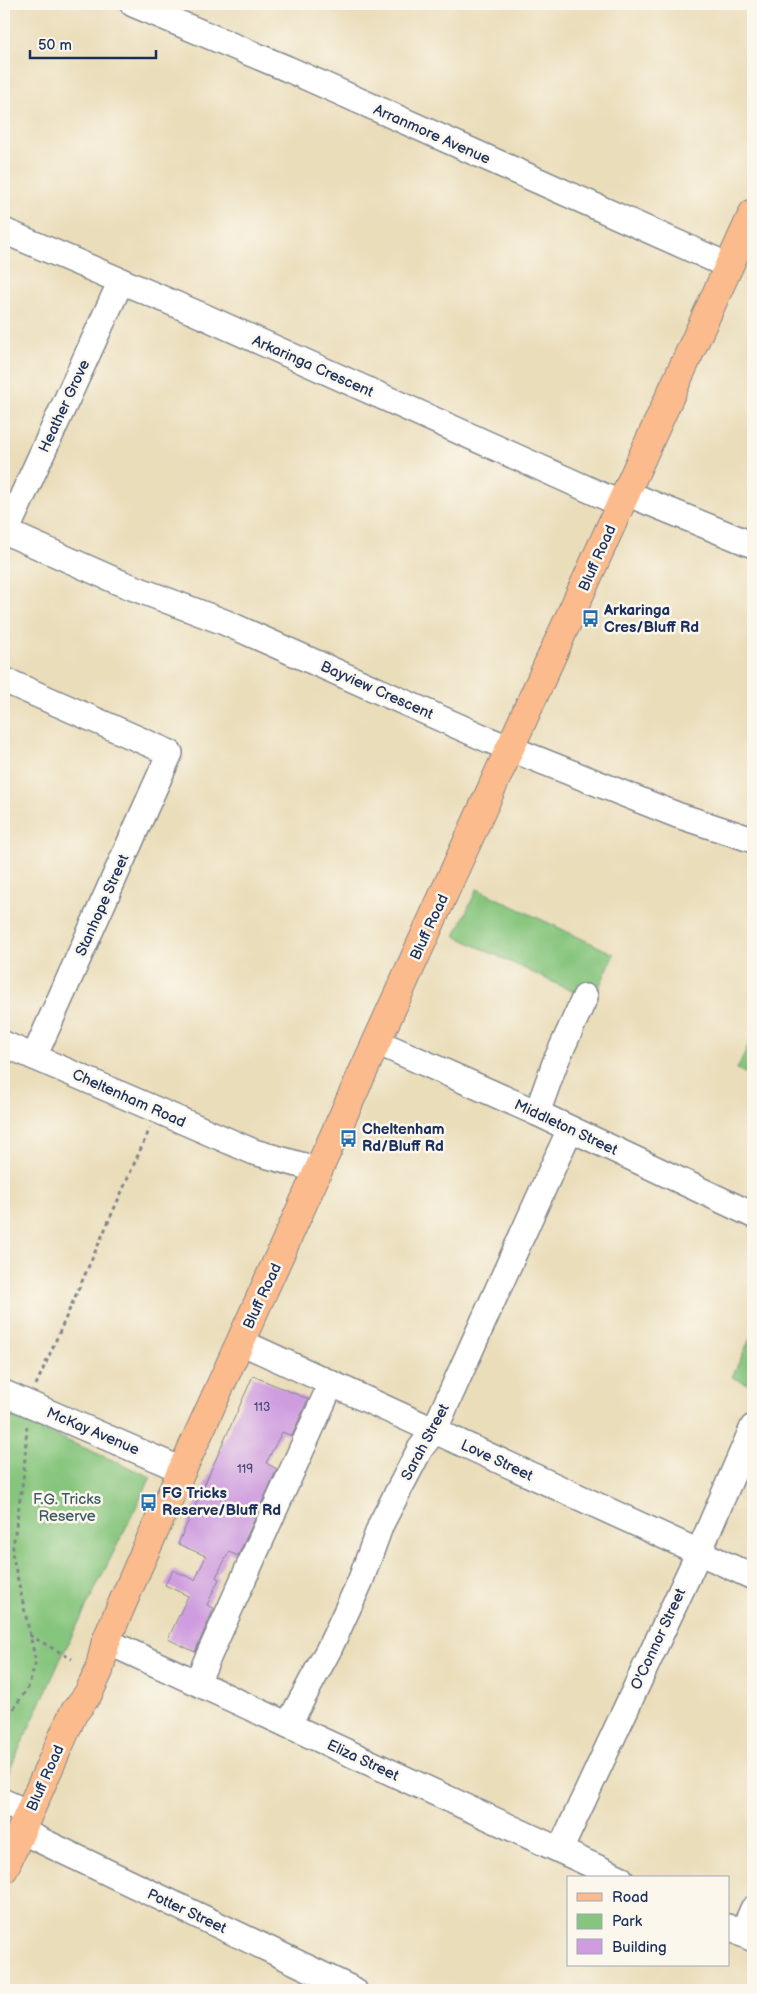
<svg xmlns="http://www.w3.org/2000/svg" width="757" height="1994" viewBox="0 0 757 1994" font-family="'Balsamiq Sans',sans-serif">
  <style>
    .green { fill: #86c57d; stroke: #507a6e }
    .building { fill: #ce9cdf }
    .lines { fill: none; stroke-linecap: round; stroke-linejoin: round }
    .minor-casing { stroke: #82868c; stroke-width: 28 }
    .major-casing { stroke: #82868c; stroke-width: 30 }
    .path { stroke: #82868c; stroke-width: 3; stroke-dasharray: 4 4; stroke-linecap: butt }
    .minor { stroke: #fff; stroke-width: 25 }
    .major { stroke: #fbbb8c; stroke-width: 28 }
    .labels { text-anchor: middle; stroke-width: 5; stroke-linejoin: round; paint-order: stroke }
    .number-label { font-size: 12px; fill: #484a7e }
    .street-label { font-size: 15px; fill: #1b2f5e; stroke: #fbf7ec }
    .poi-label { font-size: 15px; font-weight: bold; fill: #1b2f5e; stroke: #fbf7ec; text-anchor: start }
    .park-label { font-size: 15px; fill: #3b5c67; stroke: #fbf7ec }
  </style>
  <rect width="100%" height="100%" fill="#fbf7ec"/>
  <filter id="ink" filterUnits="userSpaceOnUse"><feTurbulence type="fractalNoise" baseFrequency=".02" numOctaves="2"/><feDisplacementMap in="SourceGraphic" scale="10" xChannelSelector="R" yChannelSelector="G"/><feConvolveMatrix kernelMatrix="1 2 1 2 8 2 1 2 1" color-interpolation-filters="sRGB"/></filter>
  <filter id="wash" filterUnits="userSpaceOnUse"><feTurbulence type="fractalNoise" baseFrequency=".0096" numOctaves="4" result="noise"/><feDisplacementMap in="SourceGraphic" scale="20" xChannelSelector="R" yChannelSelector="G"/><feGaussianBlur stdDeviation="1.12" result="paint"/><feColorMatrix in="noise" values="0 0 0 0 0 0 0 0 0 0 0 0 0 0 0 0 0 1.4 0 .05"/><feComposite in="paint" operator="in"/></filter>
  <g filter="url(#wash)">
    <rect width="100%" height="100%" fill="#eaddba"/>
    <!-- green -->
    <g class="green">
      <polygon points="477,889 614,954 593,1001 455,936"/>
      <polygon points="753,1035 753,1077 737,1069"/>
      <polygon points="753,1332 753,1386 732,1377"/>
      <polygon points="4,1413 151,1477 63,1654 6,1778 4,1777"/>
    </g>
    <g id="blocks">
      <!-- building -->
      <polygon class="building" points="253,1376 308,1399 292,1436 282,1432 266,1463 277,1469 238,1556 229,1552 216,1577 219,1579 207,1605 214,1608 195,1652 168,1639 188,1596 165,1585 173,1570 195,1580 206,1556 178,1544"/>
    </g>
  </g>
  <g filter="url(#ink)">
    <use href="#blocks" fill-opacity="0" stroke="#82868c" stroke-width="1"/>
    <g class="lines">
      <defs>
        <g id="minor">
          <polyline points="133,4 288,69 729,266"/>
          <polyline points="4,231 203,316 621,504"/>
          <polyline points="626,493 753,545"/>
          <polyline points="4,531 121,583 224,622 489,740 677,815 753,840"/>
          <polyline points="6,532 121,281"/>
          <polyline points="4,680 170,753 34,1057"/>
          <polyline points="377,1042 537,1113 753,1215"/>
          <polyline points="4,1044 254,1152 319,1170"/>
          <polyline points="537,1113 555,1063 585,997"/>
          <polyline points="241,1342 753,1577"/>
          <polyline points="4,1393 182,1470"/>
          <polyline points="106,1641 620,1878"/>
          <polyline points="197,1682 331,1384"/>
          <polyline points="288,1725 329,1649 360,1582 381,1524 420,1449 434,1431 570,1129"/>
          <polyline points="4,1802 29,1813"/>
          <polyline points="21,1831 354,1990"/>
          <polyline points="560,1850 699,1552 753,1427"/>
          <polyline points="728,1927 753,1939"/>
          <polyline points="742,1934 753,1909"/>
        </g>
        <polyline id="major" points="4,1869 73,1714 88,1694 99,1671 106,1641 138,1567 753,213"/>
      </defs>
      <!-- minor casing -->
      <use href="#minor" class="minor-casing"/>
      <!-- major casing -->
      <use href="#major" class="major-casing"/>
      <!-- path -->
      <g class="path">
        <polyline points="36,1385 150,1128"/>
        <polyline points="4,1553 12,1553"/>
        <polyline points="29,1635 72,1659"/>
        <polyline points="4,1722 28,1688 36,1662 12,1553 24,1472 27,1425"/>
      </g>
      <!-- minor -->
      <use href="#minor" class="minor"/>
      <!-- major -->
      <use href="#major" class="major"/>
    </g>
  </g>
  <!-- icons -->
  <defs>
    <symbol id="bus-bare" viewBox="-9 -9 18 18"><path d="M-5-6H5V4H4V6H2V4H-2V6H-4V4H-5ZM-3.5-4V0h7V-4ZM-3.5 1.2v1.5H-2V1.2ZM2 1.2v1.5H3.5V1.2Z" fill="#1f6fb2" stroke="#fbf7ec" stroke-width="2.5" paint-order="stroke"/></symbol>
  </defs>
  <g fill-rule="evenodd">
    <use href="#bus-bare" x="578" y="606" width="25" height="25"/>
    <use href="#bus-bare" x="336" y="1126" width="25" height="25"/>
    <use href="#bus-bare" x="136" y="1490" width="25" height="25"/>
  </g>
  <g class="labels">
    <!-- number labels -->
    <g class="number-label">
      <text x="262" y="1411">113</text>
      <text x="245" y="1473">119</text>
    </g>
    <!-- street labels -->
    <g class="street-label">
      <text transform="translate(432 134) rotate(24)" y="5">Arranmore Avenue</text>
      <text transform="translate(313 366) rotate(24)" y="5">Arkaringa Crescent</text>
      <text transform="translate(64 406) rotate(-65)" y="5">Heather Grove</text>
      <text transform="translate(597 558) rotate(-66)" y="5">Bluff Road</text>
      <text transform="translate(377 690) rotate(24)" y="5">Bayview Crescent</text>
      <text transform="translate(102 905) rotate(-66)" y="5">Stanhope Street</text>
      <text transform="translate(429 927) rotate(-65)" y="5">Bluff Road</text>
      <text transform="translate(129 1098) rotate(24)" y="5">Cheltenham Road</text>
      <text transform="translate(566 1127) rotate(25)" y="5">Middleton Street</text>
      <text transform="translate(262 1296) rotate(-65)" y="5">Bluff Road</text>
      <text transform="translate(93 1431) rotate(23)" y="5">McKay Avenue</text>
      <text transform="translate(425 1442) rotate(-62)" y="5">Sarah Street</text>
      <text transform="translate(497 1460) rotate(25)" y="5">Love Street</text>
      <text transform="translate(658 1639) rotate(-65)" y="5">O'Connor Street</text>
      <text transform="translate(363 1760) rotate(25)" y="5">Eliza Street</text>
      <text transform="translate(45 1778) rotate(-66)" y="5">Bluff Road</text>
      <text transform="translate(187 1911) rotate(25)" y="5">Potter Street</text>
    </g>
    <!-- poi labels -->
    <g class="poi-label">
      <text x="604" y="615">Arkaringa<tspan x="604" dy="17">Cres/Bluff Rd</tspan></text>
      <text x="362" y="1134">Cheltenham<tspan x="362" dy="17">Rd/Bluff Rd</tspan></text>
      <text x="162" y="1498">FG Tricks<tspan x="162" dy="17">Reserve/Bluff Rd</tspan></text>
    </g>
    <!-- park labels -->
    <g class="park-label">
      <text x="67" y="1504">F.G. Tricks<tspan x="67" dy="17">Reserve</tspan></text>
    </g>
  </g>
  <!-- margin -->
  <rect width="757" height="1994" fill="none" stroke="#fbf7ec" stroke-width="20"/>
  <!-- legend -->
  <rect x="567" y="1876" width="162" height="90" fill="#fbf7ec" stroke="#a1a7b3"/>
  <rect x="577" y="1893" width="25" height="8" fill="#fbbb8c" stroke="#a1a7b3"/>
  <text x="612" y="1902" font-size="15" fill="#1b2f5e">Road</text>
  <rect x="577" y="1914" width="25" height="15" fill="#86c57d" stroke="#a1a7b3"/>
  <text x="612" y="1926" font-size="15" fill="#1b2f5e">Park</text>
  <rect x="577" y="1939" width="25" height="15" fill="#ce9cdf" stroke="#a1a7b3"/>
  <text x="612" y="1952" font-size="15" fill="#1b2f5e">Building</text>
  <!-- scale -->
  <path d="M30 50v8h126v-8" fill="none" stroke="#1b2f5e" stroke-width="2.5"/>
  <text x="38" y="50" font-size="15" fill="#1b2f5e" stroke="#fbf7ec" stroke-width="4" paint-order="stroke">50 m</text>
</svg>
